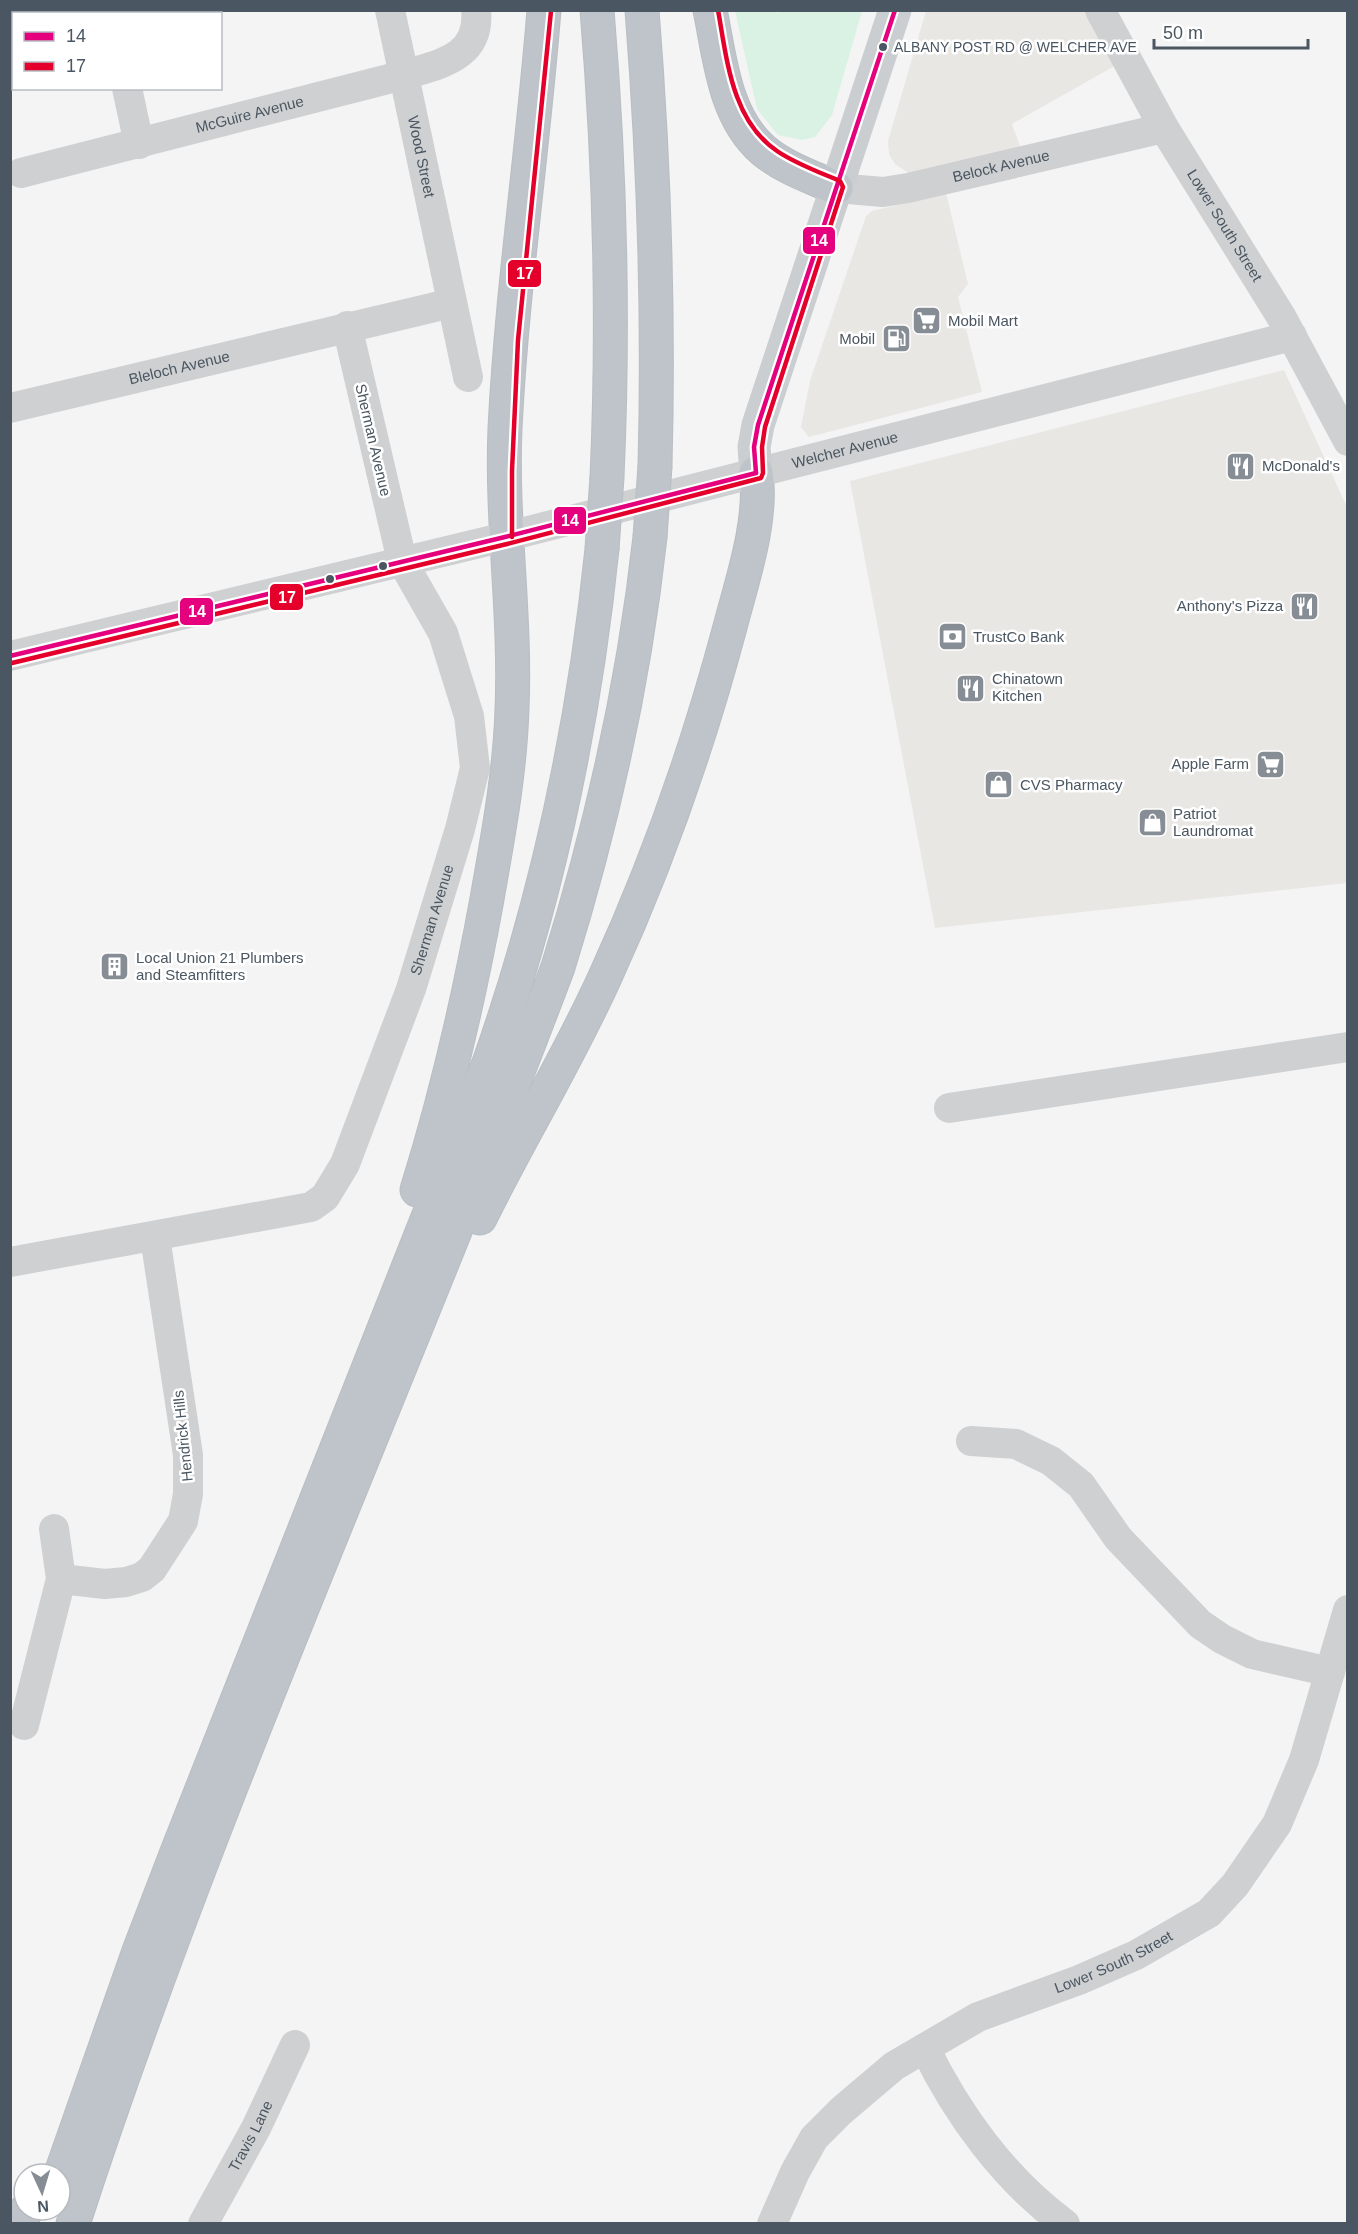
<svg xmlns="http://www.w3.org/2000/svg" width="1358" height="2234" viewBox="0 0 1358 2234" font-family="Helvetica,sans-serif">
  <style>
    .commercial { fill: #e8e7e3 }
    .green { fill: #d9f2e3 }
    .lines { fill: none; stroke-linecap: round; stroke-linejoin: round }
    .highway-casing { stroke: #b9bec3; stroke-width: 35 }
    .minor { stroke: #ced0d2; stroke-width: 30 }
    .major { stroke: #caced1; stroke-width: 33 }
    .highway { stroke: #bec4c9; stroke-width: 33 }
    .highway-bridge-casing { stroke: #b9bec3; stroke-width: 35; stroke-linecap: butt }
    .highway-bridge { stroke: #bec4c9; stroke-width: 33 }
    .bus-1-casing { stroke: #fff; stroke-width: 9 }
    .bus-2-casing { stroke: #fff; stroke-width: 9 }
    .bus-1 { stroke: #e5007d; stroke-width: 4.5 }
    .bus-2 { stroke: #e4002b; stroke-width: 4.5 }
    .bus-dot { fill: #4a5661; stroke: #fff; stroke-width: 2 }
    .labels { text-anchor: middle; stroke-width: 5; stroke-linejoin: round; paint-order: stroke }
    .bus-label { font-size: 14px; fill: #4a5661; stroke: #fff; text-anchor: start }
    .street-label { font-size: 15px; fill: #4a5661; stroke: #fff }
    .poi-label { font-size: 15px; fill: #4a5661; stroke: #fff; text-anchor: start }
    .line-badge { stroke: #fff; stroke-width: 2 }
    .badge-label { font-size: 16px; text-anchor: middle; font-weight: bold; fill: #fff }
  </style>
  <rect width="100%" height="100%" fill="#f4f4f4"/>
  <!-- commercial -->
  <g class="commercial">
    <polygon points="926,11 1089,11 1118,64 1012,124 1021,149 910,174 895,164 889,154 888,141"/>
    <polygon points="946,193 968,284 958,297 982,392 809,437 801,427 810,381 866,216 872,211"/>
    <polygon points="1284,370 1347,507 1347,883 935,928 850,481"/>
  </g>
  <!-- green -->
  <polygon class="green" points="782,11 862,11 832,115 815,137 802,140 778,135 757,109 735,11 774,11 776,13"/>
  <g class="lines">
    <defs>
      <g id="highway">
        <path d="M 597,10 C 610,166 614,321 607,477"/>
        <path d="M 642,10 C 654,162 659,314 655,466"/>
        <path d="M 710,10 C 720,58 724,116 763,150 C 784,168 812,177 836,188"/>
        <path d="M 417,1190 C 447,1094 469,998 487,899 C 498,836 510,773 512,709 C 516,615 501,522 505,428 C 512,288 533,150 544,10"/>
        <path d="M 480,1218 C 520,1137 568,1059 605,977 C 657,864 698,747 730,627 C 742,581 763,520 756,473"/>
        <path d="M 60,2176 L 139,1951 L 179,1847 L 489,1063 C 548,896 584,724 602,549"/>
        <polyline points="20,2224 26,2210"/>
        <path d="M 73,2224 C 212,1796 400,1387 558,967 C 602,826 634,683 650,537"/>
      </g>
    </defs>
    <!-- highway casing -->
    <use href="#highway" class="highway-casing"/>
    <!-- minor -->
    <g class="minor">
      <polyline points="110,10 111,14"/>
      <path id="s1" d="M 390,10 L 468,377"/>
      <path id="s2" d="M 1100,10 L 1164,128 L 1282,318 L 1348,441"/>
      <polyline points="127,88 139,144"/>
      <path id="s3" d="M 21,173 L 404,75 C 439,64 481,58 476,10"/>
      <path id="s4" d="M 836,188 L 883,192 L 908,188 L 1164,128"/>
      <path id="s5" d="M 10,408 L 452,303"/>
      <path id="s6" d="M 10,656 L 505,537 L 1292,336"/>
      <polyline points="949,1108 1348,1047"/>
      <path id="s7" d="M 10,1262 L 311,1207 L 325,1197 L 345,1164 L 411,989 L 460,829 L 475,768 L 469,716 L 443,633 L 402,561 L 347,326"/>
      <polyline points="971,1441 1016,1444 1051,1461 1081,1485 1118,1538 1200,1624 1222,1639 1252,1654 1330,1672"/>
      <polyline points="61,1579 105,1584 126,1582 142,1577 152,1569 183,1521 188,1494 188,1455 155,1237"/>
      <polyline points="24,1725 61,1579 54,1529"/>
      <path d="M 925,2048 C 957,2114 1004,2179 1065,2224"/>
      <path id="s8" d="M 203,2224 L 256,2128 L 295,2045"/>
      <path id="s9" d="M 772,2224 L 795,2172 L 814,2138 L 841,2111 L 894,2066 L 978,2017 L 1079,1980 L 1136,1955 L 1209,1913 L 1235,1885 L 1277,1824 L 1304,1760 L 1348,1610"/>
    </g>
    <!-- major -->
    <polyline class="major" points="756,473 754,447 758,425 895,10"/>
    <!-- highway -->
    <use href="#highway" class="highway"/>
    <defs>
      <g id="highway-bridge">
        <polyline points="650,537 655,466"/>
        <polyline points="602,549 607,477"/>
      </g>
    </defs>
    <!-- highway-bridge casing -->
    <use href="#highway-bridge" class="highway-bridge-casing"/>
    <!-- highway-bridge -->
    <use href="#highway-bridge" class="highway-bridge"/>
    <defs>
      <g id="bus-1">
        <polyline points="756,473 754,447 758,425 895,10"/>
        <polyline points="10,656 505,537 756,473"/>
      </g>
      <g id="bus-2">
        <polyline points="512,537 512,471 518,340 551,11"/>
        <path d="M 12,663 L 507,544 L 761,478 L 763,473 L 762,447 L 765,427 L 843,187 L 840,181 C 819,172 796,164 777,151 C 732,121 727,60 718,10"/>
      </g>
    </defs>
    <!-- bus-1 casing -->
    <use href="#bus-1" class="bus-1-casing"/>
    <!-- bus-2 casing -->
    <use href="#bus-2" class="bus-2-casing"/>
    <!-- bus-1 -->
    <use href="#bus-1" class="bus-1"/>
    <!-- bus-2 -->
    <use href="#bus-2" class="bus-2"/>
  </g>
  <!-- icons -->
  <defs>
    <symbol id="supermarket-square" viewBox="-11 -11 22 22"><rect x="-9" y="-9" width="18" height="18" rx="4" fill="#868d94" stroke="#fff"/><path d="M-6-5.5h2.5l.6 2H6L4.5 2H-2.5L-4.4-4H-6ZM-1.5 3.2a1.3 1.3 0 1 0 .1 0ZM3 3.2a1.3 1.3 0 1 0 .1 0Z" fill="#fff"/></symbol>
    <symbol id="fuel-square" viewBox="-11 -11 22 22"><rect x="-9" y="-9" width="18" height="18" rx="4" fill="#868d94" stroke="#fff"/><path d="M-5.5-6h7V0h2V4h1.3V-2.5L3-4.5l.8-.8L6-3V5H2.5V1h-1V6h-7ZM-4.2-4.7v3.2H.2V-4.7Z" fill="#fff"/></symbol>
    <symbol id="restaurant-square" viewBox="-11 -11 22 22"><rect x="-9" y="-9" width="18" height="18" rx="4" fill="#868d94" stroke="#fff"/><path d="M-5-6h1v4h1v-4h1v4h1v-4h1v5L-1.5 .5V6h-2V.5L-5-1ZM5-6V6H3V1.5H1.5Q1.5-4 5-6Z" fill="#fff"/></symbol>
    <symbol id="bank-square" viewBox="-11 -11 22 22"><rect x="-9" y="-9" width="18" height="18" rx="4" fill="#868d94" stroke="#fff"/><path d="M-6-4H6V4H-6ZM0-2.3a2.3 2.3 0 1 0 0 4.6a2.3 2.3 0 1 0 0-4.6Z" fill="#fff"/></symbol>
    <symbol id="shop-square" viewBox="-11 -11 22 22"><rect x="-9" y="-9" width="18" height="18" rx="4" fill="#868d94" stroke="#fff"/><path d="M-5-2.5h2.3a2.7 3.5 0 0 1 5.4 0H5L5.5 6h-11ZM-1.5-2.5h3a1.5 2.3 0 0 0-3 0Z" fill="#fff"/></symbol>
    <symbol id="building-square" viewBox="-11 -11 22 22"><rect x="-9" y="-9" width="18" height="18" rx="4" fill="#868d94" stroke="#fff"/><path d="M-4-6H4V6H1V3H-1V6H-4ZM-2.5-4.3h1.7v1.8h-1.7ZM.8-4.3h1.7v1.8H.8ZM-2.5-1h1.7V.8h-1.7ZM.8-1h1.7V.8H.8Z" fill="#fff"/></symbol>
  </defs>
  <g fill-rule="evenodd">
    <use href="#supermarket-square" x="910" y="304" width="33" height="33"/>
    <use href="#fuel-square" x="880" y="322" width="33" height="33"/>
    <use href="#restaurant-square" x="1224" y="450" width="33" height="33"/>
    <use href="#restaurant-square" x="1288" y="590" width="33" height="33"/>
    <use href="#bank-square" x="936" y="620" width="33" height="33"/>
    <use href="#restaurant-square" x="954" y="672" width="33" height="33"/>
    <use href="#supermarket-square" x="1254" y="748" width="33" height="33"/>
    <use href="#shop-square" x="982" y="768" width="33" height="33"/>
    <use href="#shop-square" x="1136" y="806" width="33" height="33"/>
    <use href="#building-square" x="98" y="950" width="33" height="33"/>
  </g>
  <!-- markers -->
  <g class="bus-dot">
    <circle cx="883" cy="47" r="5"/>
    <circle cx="383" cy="566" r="5"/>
    <circle cx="330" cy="579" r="5"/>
  </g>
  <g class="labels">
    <!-- bus labels -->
    <g class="bus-label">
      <text x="894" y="52">ALBANY POST RD @ WELCHER AVE</text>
    </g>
    <!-- street labels -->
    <g class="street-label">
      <text dy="5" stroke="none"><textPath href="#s3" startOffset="236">McGuire Avenue</textPath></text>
      <text dy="5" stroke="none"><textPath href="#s1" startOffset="150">Wood Street</textPath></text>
      <text dy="5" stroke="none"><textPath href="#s4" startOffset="168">Belock Avenue</textPath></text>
      <text dy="5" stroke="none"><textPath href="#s2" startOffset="249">Lower South Street</textPath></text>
      <text dy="5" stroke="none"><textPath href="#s5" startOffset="174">Bleloch Avenue</textPath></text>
      <text transform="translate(373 440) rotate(77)" y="5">Sherman Avenue</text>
      <text dy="5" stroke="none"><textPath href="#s6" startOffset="860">Welcher Avenue</textPath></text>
      <text dy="5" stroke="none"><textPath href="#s7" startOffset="621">Sherman Avenue</textPath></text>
      <text transform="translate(183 1436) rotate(-96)" y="5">Hendrick Hills</text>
      <text dy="5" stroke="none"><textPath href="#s9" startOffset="447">Lower South Street</textPath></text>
      <text dy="5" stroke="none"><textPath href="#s8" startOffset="100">Travis Lane</textPath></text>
    </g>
    <!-- poi labels -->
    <g class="poi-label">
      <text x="948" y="326">Mobil Mart</text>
      <text x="875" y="344" text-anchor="end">Mobil</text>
      <text x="1262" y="471">McDonald's</text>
      <text x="1283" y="611" text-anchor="end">Anthony's Pizza</text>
      <text x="973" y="642">TrustCo Bank</text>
      <text x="992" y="684">Chinatown<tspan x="992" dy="17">Kitchen</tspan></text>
      <text x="1249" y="769" text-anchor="end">Apple Farm</text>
      <text x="1020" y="790">CVS Pharmacy</text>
      <text x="1173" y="819">Patriot<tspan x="1173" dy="17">Laundromat</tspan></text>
      <text x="136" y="963">Local Union 21 Plumbers<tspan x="136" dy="17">and Steamfitters</tspan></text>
    </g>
  </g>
  <g class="line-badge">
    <rect x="802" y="226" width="34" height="29" rx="6" fill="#e5007d"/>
    <rect x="507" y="259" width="35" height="29" rx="6" fill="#e4002b"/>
    <rect x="553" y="506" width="34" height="29" rx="6" fill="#e5007d"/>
    <rect x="269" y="583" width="35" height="28" rx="6" fill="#e4002b"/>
    <rect x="179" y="597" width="35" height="29" rx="6" fill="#e5007d"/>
  </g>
  <g class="badge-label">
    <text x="819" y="246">14</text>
    <text x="525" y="279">17</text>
    <text x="570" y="526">14</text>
    <text x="287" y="603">17</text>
    <text x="197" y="617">14</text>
  </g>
  <!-- border -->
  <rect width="1358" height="2234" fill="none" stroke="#4a5661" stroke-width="24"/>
  <!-- legend -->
  <rect x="12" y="12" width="210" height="78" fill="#ffffff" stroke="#b7bbc0" stroke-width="1.5"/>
  <rect x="24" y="32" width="30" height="9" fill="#e5007d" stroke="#b7bbc0" stroke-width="1.5"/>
  <text x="66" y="42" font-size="18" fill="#4a5661">14</text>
  <rect x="24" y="62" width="30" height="9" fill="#e4002b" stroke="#b7bbc0" stroke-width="1.5"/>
  <text x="66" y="72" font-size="18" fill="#4a5661">17</text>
  <!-- north arrow -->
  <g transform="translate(42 2192) rotate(176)"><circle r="28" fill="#ffffff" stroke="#b7bbc0" stroke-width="1.5"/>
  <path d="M0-4.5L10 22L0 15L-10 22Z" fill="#868d94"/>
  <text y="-9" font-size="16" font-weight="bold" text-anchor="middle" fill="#4a5661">N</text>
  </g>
  <!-- scale -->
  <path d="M1154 39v9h154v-9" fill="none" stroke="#4a5661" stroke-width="3"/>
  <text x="1163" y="39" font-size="18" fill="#4a5661" stroke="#ffffff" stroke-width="4.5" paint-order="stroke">50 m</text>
</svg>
